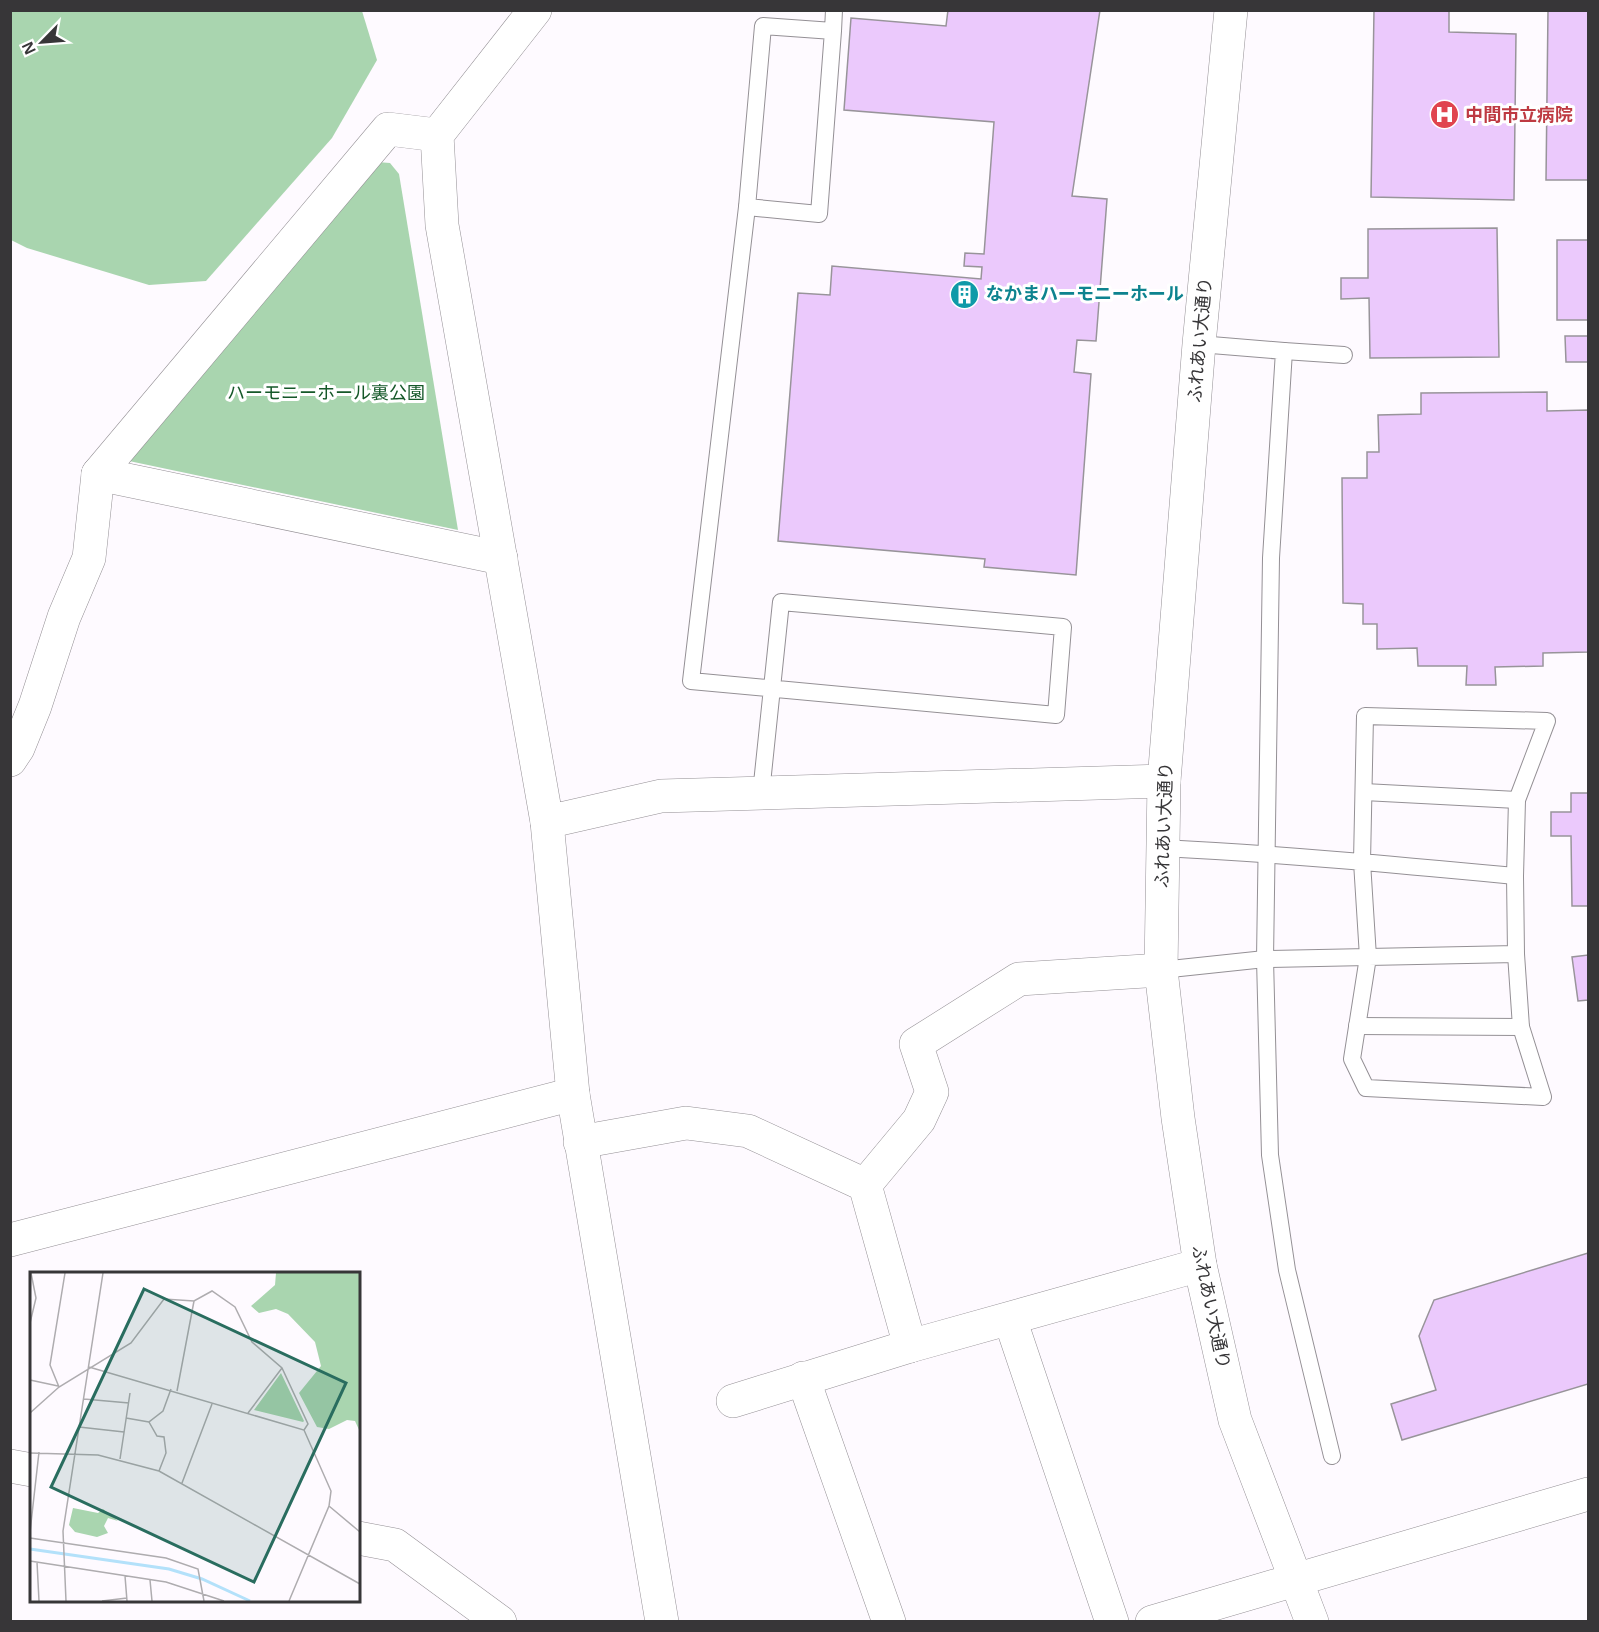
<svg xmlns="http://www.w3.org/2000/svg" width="1599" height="1632" viewBox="0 0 1599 1632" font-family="Arial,'Noto Sans JP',sans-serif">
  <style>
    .green { fill: #a9d5af }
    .building { fill: #ebc9fc; stroke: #98949a; stroke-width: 1.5 }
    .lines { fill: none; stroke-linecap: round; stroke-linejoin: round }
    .lane-casing { stroke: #949095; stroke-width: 18 }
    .street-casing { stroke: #949095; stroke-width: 34 }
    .secondary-casing { stroke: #949095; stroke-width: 34 }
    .lane { stroke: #fff; stroke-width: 16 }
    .street { stroke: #fff; stroke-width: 33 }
    .secondary { stroke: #fff; stroke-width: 33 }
    .labels { text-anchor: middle; stroke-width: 6; stroke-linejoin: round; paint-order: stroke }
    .health-label { font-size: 18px; font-weight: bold; fill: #be3a42; stroke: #fff; text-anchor: start }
    .culture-label { font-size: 18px; font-weight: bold; fill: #0d838f; stroke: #fff; text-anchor: start }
    .street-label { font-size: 18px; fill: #373638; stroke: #fff }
    .park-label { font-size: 18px; fill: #155829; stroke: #fff }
    .inset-river { fill: none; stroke: #b3e1fa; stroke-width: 3 }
    .inset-road { fill: none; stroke: #aeacaf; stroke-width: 1.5 }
    .view { fill: #296d5f; fill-opacity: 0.15; stroke: #296d5f; stroke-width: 3 }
    .inset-edge { fill: none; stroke: #373638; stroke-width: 3 }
  </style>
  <rect width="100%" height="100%" fill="#fefaff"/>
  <!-- green -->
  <g class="green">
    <polygon points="11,10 362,11 377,60 332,138 206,281 149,285 27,248 11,240"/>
    <polygon points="377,162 390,163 399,174 458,530 129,461"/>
  </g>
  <!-- building -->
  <g class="building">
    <polygon points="948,10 1100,10 1072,196 1107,199 1096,341 1077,340 1074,372 1091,374 1076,575 984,567 985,559 778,541 798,293 830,295 832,266 981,279 982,267 964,266 965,253 984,254 994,122 844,110 851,18 946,26"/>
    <polygon points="1374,10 1449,10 1449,32 1516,34 1514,200 1371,197"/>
    <polygon points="1548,10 1588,10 1588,180 1546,180"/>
    <polygon points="1497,228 1499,357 1370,358 1369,298 1341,299 1341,278 1368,278 1368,229"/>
    <rect x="1557" y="240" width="31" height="80"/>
    <polygon points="1565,336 1588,336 1588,362 1566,362"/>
    <polygon points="1547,392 1547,411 1588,410 1588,652 1543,653 1543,666 1495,667 1496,685 1466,685 1467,666 1418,666 1417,648 1377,649 1377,624 1363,624 1363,604 1343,603 1342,478 1367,478 1367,452 1379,452 1378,415 1421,414 1421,393"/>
    <polygon points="1571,793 1588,793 1588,906 1572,906 1571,836 1551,836 1551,812 1571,812"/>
    <polygon points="1588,955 1588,1000 1578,1001 1572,957"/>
    <polygon points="1588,1253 1588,1384 1402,1440 1391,1404 1436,1390 1419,1336 1434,1300"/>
  </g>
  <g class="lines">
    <defs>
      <g id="lane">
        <polyline points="833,31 763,26 747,207 819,214 833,31 834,10"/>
        <polyline points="747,207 691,681 1056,715 1063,627 781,602 761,793"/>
        <polyline points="1199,344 1284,351 1271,558 1265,959 1270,1155 1287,1270 1332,1456"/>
        <polyline points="1284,351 1344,355"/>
        <polyline points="1364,792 1517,800"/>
        <polyline points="1515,876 1516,954 1521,1027 1543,1097 1366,1088 1352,1059 1368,957 1516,954"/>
        <path d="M 1161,970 L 1265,959 L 1368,957 L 1362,862 L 1365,716 L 1547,721 L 1517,800 L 1515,876 C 1398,865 1281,854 1163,848"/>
        <polyline points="1357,1026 1521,1027"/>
      </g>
      <g id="street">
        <polyline points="98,474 501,558"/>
        <polyline points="10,760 18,748 35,706 64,617 89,558 98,474 388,129 437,135"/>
        <polyline points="547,822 573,1094 662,1622"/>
        <polyline points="580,1142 686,1123 748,1131 865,1185 919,1120 932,1092 916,1044 1019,979 1161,970"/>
        <polyline points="865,1185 910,1346"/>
        <polyline points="10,1240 573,1094"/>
        <polyline points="1010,1319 1112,1622"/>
        <polyline points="803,1378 889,1622"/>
        <polyline points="733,1401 910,1346 1200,1265"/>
        <polyline points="10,1466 32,1470"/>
        <polyline points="358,1538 395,1545 500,1622"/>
      </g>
      <g id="secondary">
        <polyline points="535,10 437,135 442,225 547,822 661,796 1164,781"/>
        <polyline points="1231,10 1199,344 1164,781 1161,970 1178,1118 1200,1265 1235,1420 1312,1622"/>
        <polyline points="1152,1622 1588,1494"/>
      </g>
    </defs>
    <!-- lane casing -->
    <use href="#lane" class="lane-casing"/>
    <!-- street casing -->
    <use href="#street" class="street-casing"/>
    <!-- secondary casing -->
    <use href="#secondary" class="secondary-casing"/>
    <!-- lane -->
    <use href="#lane" class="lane"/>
    <!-- street -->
    <use href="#street" class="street"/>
    <!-- secondary -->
    <use href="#secondary" class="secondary"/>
  </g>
  <!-- icons -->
  <defs>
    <symbol id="hospital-disc" viewBox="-11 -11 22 22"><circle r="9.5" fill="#e0444e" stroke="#fff"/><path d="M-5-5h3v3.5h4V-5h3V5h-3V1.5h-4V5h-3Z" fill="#fff"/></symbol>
    <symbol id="building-disc" viewBox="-11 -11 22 22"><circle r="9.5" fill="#0f9aa8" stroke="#fff"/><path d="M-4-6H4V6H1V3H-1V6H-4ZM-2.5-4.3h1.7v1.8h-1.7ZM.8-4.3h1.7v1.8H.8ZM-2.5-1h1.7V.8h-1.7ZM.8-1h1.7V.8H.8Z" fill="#fff"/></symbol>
  </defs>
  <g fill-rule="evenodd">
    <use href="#hospital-disc" x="1428" y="98" width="33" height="33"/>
    <use href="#building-disc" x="948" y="278" width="33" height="33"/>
  </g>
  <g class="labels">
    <!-- health labels -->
    <g class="health-label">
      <text x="1465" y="121">中間市立病院</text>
    </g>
    <!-- culture labels -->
    <g class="culture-label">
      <text x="986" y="300">なかまハーモニーホール</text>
    </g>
    <!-- street labels -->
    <g class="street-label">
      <text transform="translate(1200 340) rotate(-85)" y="6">ふれあい大通り</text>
      <text transform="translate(1164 825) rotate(-88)" y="6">ふれあい大通り</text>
      <text transform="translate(1211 1307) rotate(78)" y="6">ふれあい大通り</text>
    </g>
    <!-- park labels -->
    <g class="park-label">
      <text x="326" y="399">ハーモニーホール裏公園</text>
    </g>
  </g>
  <!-- overview -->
  <g transform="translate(30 1272)">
    <rect width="330" height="330" fill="#fefaff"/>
    <path d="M 246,1 L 330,1 L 330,160 L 325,149 L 317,148 L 299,157 L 287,155 L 269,121 L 291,94 L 285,70 L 258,42 L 246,37 L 229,41 L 221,34 L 245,13 ZM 251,101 L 274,149 L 273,150 L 224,138 ZM 43,236 L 68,241 L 73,237 L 88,249 L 78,246 L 74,254 L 78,261 L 67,265 L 45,260 L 39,253 Z" fill="#a9d5af"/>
    <path class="inset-river" d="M 0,277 L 139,297 L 172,307 L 220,329"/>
    <path class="inset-road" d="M 0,51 L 6,26 L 1,1M 59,95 L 274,158 L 301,219 L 299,234 L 259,329M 0,108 L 28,114M 29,115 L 20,93 L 35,1M 147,119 L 164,29M 54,127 L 99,131M 0,141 L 29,115 L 101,71 L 134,27 L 164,29 L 182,19 L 205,35 L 222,70 L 252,96 L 278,152 L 274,158M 218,141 L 252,96M 96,146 L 119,150M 49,155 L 94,160M 0,181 L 68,183 L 129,199 L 330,312M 90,187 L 100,121M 129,199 L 136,181 L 134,165 L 127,164 L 119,150 L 133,139 L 141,117M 152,211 L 182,132M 299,234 L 330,260M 0,260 L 9,180M 0,266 L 136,286 L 168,297 L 174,329M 0,289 L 136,310 L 194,329M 7,290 L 9,329M 95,304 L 97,329M 120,308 L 122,329M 36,329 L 33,259 L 73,1M 72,329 L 97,326"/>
    <path class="view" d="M 114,17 L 316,111 L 224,310 L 21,215 Z"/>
    <rect width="330" height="330" class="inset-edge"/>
  </g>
  <!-- border -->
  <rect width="1599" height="1632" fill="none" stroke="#373638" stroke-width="24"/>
  <!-- north arrow -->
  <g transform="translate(42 42) rotate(245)" stroke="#ffffff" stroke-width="4.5" paint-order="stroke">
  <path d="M0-4.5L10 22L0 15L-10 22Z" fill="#373638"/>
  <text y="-9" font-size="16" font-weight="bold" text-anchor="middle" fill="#373638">N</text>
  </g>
</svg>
